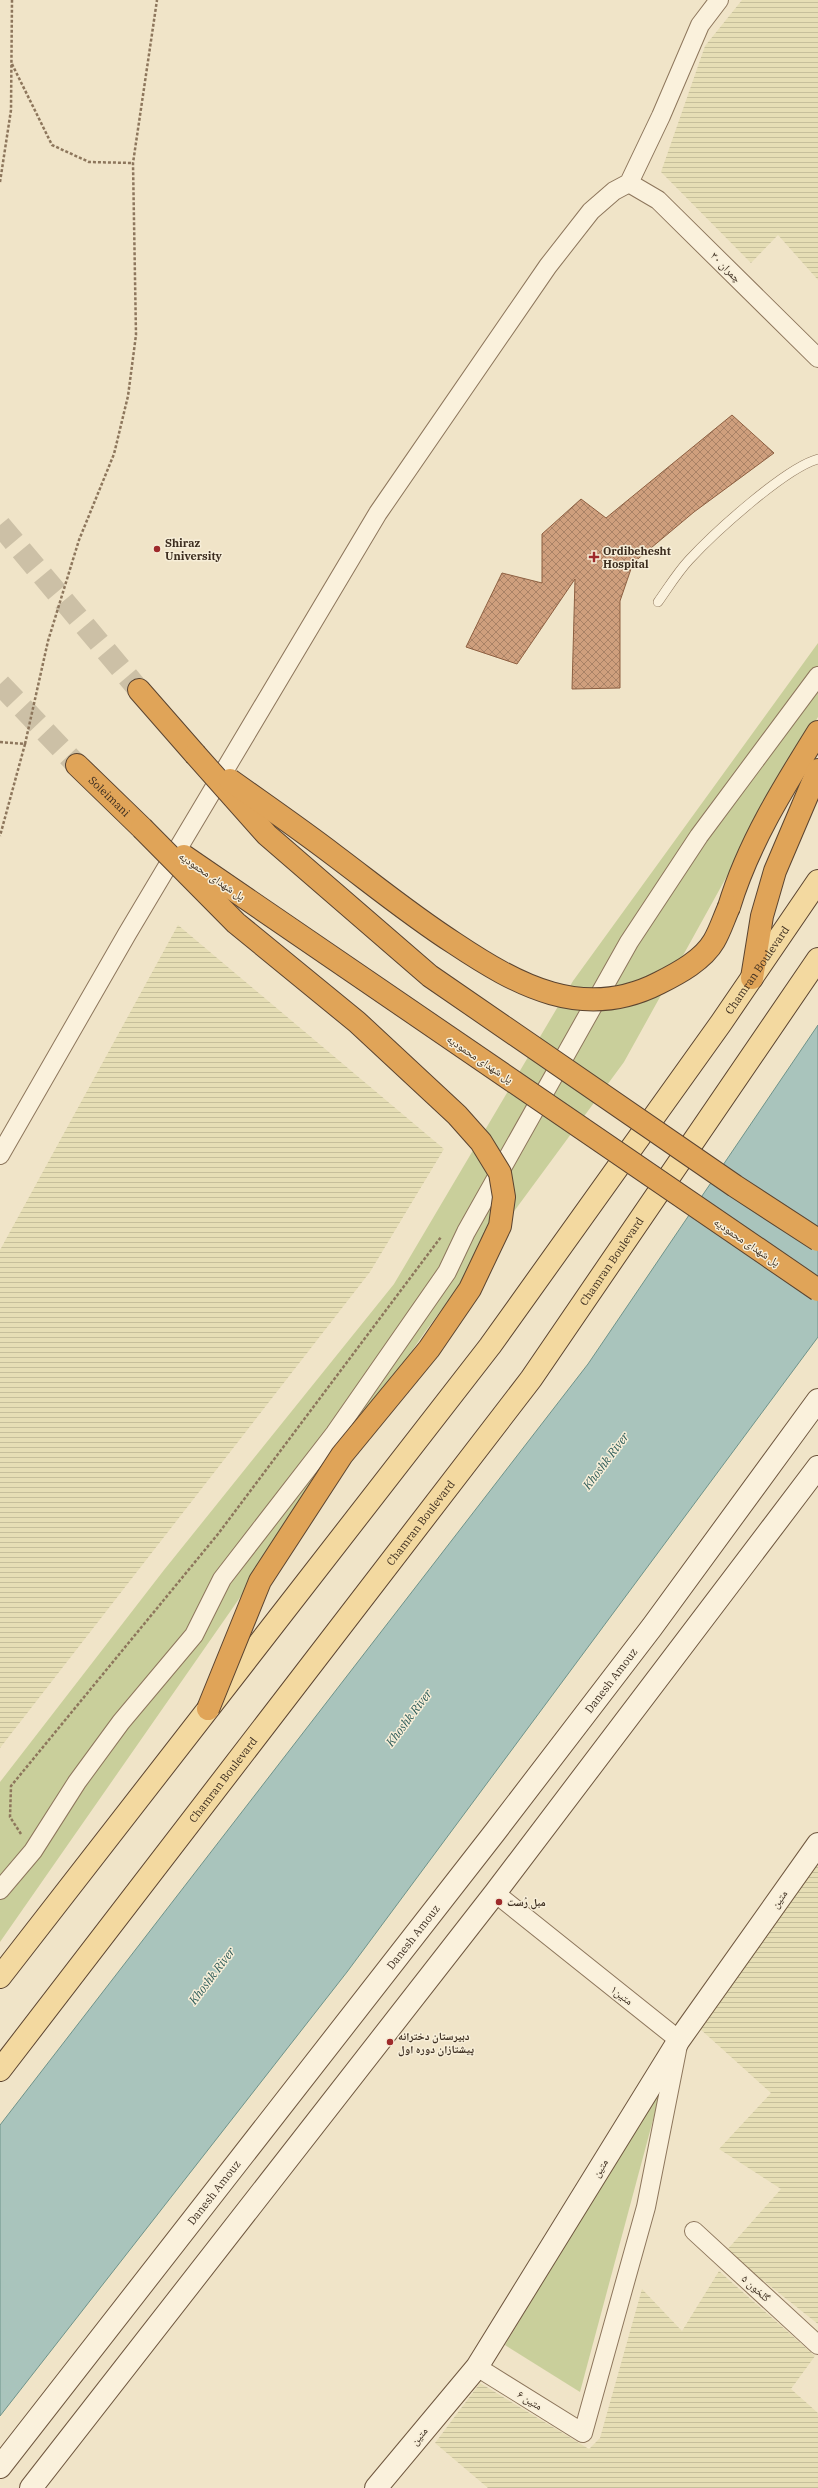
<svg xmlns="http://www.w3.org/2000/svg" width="818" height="2488" viewBox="0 0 818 2488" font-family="'IBM Plex Serif','Noto Naskh Arabic',serif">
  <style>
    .farmland { fill: url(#farmland-rules) }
    .park { fill: #c9cf9b }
    .water { fill: #a9c4bc; stroke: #6f938a }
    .building { fill: url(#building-cross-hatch); stroke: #8d5f41 }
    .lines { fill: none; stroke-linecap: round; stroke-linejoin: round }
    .highway-tunnel { stroke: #ccc0a6; stroke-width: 22; stroke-dasharray: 22 11; stroke-linecap: butt }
    .lane-casing { stroke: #8d765c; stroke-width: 10 }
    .street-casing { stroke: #8d765c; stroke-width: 20 }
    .secondary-casing { stroke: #6f573f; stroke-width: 24 }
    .primary-casing { stroke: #5b4430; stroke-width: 24 }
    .highway-casing { stroke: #5b4430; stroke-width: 24 }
    .path { stroke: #8d765c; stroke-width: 2.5; stroke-dasharray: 3 2; stroke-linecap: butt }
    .lane { stroke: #faf1dc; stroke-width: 9 }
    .street { stroke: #faf1dc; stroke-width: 18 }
    .secondary { stroke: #faf1dc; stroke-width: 22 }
    .primary { stroke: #f3d9a0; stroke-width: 22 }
    .highway { stroke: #e0a458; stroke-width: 22 }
    .highway-bridge-casing { stroke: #5b4430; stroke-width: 24; stroke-linecap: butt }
    .highway-bridge { stroke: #e0a458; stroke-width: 22 }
    .poi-dot { fill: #9e2a2b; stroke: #f7eed8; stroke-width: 1.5 }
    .labels { text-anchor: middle; stroke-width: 3; stroke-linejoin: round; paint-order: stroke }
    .street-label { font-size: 11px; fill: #3d2e20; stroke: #f7eed8 }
    .poi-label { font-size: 11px; font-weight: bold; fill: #3d2e20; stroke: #f7eed8; text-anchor: start }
    .water-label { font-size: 12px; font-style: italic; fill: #2f5d5a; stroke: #f7eed8 }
  </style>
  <defs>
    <pattern id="farmland-rules" width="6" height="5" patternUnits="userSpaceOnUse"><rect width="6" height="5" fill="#e6deb5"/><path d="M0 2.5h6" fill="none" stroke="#c6bf9b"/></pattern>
    <pattern id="building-cross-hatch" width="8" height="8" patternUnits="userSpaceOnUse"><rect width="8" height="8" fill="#cf9f7d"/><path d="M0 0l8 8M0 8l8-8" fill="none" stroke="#a98266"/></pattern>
  </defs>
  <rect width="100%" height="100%" fill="#f0e4c8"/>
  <!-- farmland -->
  <g class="farmland">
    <polygon points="742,0 818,0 818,280 778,235 751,263 661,172 705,46"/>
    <polygon points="178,925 444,1149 370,1272 0,1748 0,1250"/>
    <polygon points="817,1865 818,1866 818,2324 726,2251 781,2189 719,2149 771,2093 699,2028"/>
    <polygon points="719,2271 815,2356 791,2389 818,2413 818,2488 488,2488 435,2443 480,2383 589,2449 600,2438 642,2289 682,2331"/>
  </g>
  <!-- park -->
  <g class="park">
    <polygon points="818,643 818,717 763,811 624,1062 425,1332 0,1942 0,1782 164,1570 394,1284 573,981"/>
    <polygon points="664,2079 580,2392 505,2345"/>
  </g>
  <!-- water -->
  <polygon class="water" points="818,1025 818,1337 347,1972 0,2416 0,2125 588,1364"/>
  <!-- building -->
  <polygon class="building" points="732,415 774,453 694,512 633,563 620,601 620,688 572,689 575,579 517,664 466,647 502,573 542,583 542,534 581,499 606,518"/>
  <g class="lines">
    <!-- highway-tunnel -->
    <g class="highway-tunnel">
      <polyline points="0,525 139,690"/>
      <polyline points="0,684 77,765"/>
    </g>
    <defs>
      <path id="lane" d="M 658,602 C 668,588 677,573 689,560 C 714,533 785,468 818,459"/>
      <g id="street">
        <polyline points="629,183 658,200 818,358"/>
        <polyline points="0,1155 127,934 378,513 548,266 591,211 614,191 629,183 661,116 700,25 719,0"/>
        <polyline points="0,1890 33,1851 77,1782 121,1722 194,1635 222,1579 335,1433 447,1272 466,1232 629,942 699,836 818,676"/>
        <polyline points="694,2231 818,2345"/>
        <polyline points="477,2367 583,2433 646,2207 679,2040 495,1893"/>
      </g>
      <g id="secondary">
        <path id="s1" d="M 0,2467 L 495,1832 L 652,1627 L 818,1400"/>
        <polyline points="31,2488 495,1893 818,1467"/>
        <polyline points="376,2488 477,2367 679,2040 818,1844"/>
      </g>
      <g id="primary">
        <path id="s2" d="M 0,1977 L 490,1346 L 721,1023 L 818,881"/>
        <path id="s3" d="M 0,2070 L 531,1379 L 818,959"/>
      </g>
      <g id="highway">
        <polyline points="139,690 195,754"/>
        <path id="s4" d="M 77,765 L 142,828"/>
        <path d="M 729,907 C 748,844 783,788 818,732"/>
        <polyline points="752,978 762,916 775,871 818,770"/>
      </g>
    </defs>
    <!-- lane casing -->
    <use href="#lane" class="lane-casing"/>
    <!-- street casing -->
    <use href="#street" class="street-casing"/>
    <!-- secondary casing -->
    <use href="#secondary" class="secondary-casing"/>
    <!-- primary casing -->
    <use href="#primary" class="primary-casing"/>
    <!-- highway casing -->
    <use href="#highway" class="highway-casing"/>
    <!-- path -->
    <g class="path">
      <polyline points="12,64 52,145 89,162 133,163"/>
      <polyline points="0,182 11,110 12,0"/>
      <polyline points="0,742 25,744 0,836"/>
      <polyline points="25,744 48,641 79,540 114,454 128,396 136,335 133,163 157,0"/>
      <polyline points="21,1834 10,1817 11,1786 218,1534 441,1237"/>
    </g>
    <!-- lane -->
    <use href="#lane" class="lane"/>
    <!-- street -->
    <use href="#street" class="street"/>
    <!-- secondary -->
    <use href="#secondary" class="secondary"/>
    <!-- primary -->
    <use href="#primary" class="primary"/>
    <!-- highway -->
    <use href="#highway" class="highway"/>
    <defs>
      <g id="highway-bridge">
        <polyline points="195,754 267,835 430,976 735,1186 818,1240"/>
        <path d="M 230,780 C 265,805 300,829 334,855 C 374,885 412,916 454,943 C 517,985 583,1022 659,983 C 679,973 703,960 714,941 C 720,931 724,918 729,907"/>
        <polyline points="142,828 236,923 357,1022 457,1115 481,1142 500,1173 504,1197 500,1226 470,1289 429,1349 342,1455 260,1581 208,1709"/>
        <polyline points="184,856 818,1290"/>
      </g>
    </defs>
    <!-- highway-bridge casing -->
    <use href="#highway-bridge" class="highway-bridge-casing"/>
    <!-- highway-bridge -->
    <use href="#highway-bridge" class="highway-bridge"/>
  </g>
  <!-- markers -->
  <g class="poi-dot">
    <circle cx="157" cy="549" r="4"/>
    <path d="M592 551h4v4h4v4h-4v4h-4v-4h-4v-4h4z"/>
    <circle cx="499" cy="1902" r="4"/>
    <circle cx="390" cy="2042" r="4"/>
  </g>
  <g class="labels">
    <!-- street labels -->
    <g class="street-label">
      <text transform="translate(726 267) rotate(45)" y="4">۳۰ چمران</text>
      <text dy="4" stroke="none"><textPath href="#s4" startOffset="45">Soleimani</textPath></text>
      <text transform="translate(212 876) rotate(34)" y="4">پل شهدای محمودیه</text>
      <text dy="4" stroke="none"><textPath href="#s2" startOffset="1260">Chamran Boulevard</textPath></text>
      <text transform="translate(480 1059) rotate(34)" y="4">پل شهدای محمودیه</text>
      <text transform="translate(747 1242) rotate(34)" y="4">پل شهدای محمودیه</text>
      <text dy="4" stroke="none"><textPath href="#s3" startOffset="1014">Chamran Boulevard</textPath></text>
      <text dy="4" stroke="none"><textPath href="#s3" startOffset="690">Chamran Boulevard</textPath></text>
      <text dy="4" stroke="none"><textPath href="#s1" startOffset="996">Danesh Amouz</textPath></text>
      <text dy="4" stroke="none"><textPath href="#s3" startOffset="366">Chamran Boulevard</textPath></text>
      <text transform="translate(779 1899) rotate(-55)" y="4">متین</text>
      <text dy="4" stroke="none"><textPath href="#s1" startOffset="672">Danesh Amouz</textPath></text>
      <text transform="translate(622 1995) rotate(38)" y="4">متین۱</text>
      <text transform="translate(600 2168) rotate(-58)" y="4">متین</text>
      <text dy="4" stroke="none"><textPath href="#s1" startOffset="348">Danesh Amouz</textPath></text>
      <text transform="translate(756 2288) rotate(42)" y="4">۵ گلخون</text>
      <text transform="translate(530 2400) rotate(32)" y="4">۶ متین</text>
      <text transform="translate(419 2436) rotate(-50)" y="4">متین</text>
    </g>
    <!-- poi labels -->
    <g class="poi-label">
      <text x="165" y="547">Shiraz<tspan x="165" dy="13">University</tspan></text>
      <text x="603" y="555">Ordibehesht<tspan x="603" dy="13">Hospital</tspan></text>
      <text x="507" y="1906">مبل رُست</text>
      <text x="398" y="2040">دبیرستان دخترانه<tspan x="398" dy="13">پیشتازان دوره اول</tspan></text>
    </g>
    <!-- water labels -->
    <g class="water-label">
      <text transform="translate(606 1461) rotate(-53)" y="4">Khoshk River</text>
      <text transform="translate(409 1718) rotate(-53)" y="4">Khoshk River</text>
      <text transform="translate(212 1976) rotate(-53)" y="4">Khoshk River</text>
    </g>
  </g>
</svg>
